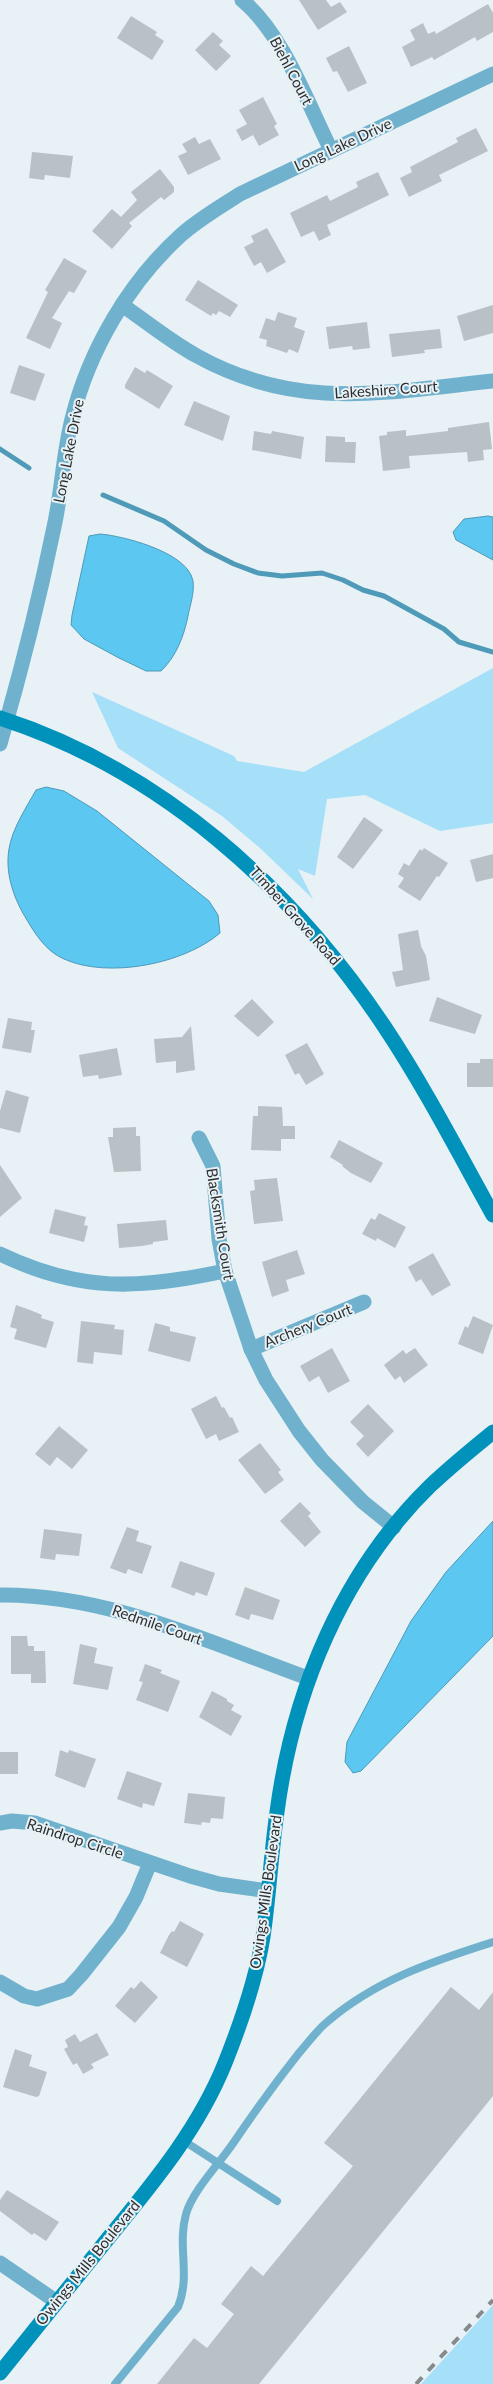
<svg xmlns="http://www.w3.org/2000/svg" width="493" height="2384" viewBox="0 0 493 2384" font-family="Lato,sans-serif">
  <style>
    .green { fill: #a5dff8 }
    .water { fill: #5cc7f1; stroke: #4e9ab8 }
    .lines { fill: none; stroke-linecap: round; stroke-linejoin: round }
    .stream { stroke: #4e9ab8; stroke-width: 5 }
    .building { fill: #b8c1c5 }
    .lane { stroke: #70b2ce; stroke-width: 8 }
    .street { stroke: #70b2ce; stroke-width: 15 }
    .secondary { stroke: #0092bb; stroke-width: 15 }
    .rail { stroke: #858b8d; stroke-width: 4; stroke-dasharray: 9 9; stroke-linecap: butt }
    .labels { text-anchor: middle; stroke-width: 4; stroke-linejoin: round; paint-order: stroke }
    .street-label { font-size: 15px; fill: #2d3032; stroke: #e8f1f5 }
  </style>
  <rect width="100%" height="100%" fill="#e8f1f5"/>
  <!-- green -->
  <g class="green">
    <polygon points="493,668 493,823 440,831 365,795 327,799 315,876 298,869 313,899 260,848 222,816 118,748 92,692 234,756 237,761 304,772"/>
    <polygon points="493,2305 493,2384 421,2384"/>
  </g>
  <!-- water -->
  <g class="water">
    <polygon points="488,516 493,517 493,560 456,540 453,532 464,519"/>
    <path d="M 100,534 C 124,536 180,551 191,575 C 197,586 190,605 188,616 C 184,636 176,657 161,671 L 146,671 L 117,657 L 84,639 L 71,625 L 72,615 L 89,536 Z"/>
    <path d="M 46,787 L 64,791 L 97,811 L 209,901 L 218,915 L 220,933 C 184,964 108,979 64,959 C 45,951 34,932 24,915 C 13,896 5,872 9,849 C 12,829 26,808 36,790 Z"/>
    <polygon points="493,1521 493,1636 361,1771 353,1773 345,1762 347,1742 411,1621 446,1572"/>
  </g>
  <g class="lines">
    <!-- stream -->
    <g class="stream">
      <polyline points="0,449 29,468"/>
      <polyline points="103,495 164,521 206,550 234,564 258,573 282,576 322,573 343,580 363,590 384,596 444,629 459,642 493,652"/>
    </g>
  </g>
  <!-- building -->
  <g class="building">
    <polygon points="299,0 326,0 331,7 340,2 347,12 318,30"/>
    <polygon points="488,4 493,13 493,32 477,41 475,37 434,60 432,57 411,67 402,47 415,40 410,30 423,23 428,34 435,31 436,34"/>
    <polygon points="131,16 157,32 155,35 164,41 152,60 117,38"/>
    <polygon points="213,32 223,41 219,45 231,56 216,71 195,50"/>
    <polygon points="349,46 367,83 348,92 337,71 333,72 326,58"/>
    <polygon points="263,97 277,124 274,126 279,135 259,146 253,135 242,141 236,130 247,124 239,110"/>
    <polygon points="476,128 488,151 439,175 442,181 409,197 400,178 412,172 410,167 458,142 456,138"/>
    <polygon points="195,137 199,144 210,139 221,159 188,175 178,156 187,152 182,144"/>
    <polygon points="32,152 73,156 70,178 45,175 44,180 29,178"/>
    <polygon points="160,169 174,187 174,192 164,200 161,197 129,223 132,226 112,249 92,231 112,209 121,217 137,200 131,192"/>
    <polygon points="378,172 389,195 327,225 331,235 319,241 314,231 301,237 290,213 327,195 330,201 358,187 356,182"/>
    <polygon points="267,228 286,262 267,273 261,262 254,266 244,247 254,242 251,236"/>
    <polygon points="64,258 87,271 74,293 69,291 52,318 62,323 50,349 26,338 48,292 45,290"/>
    <polygon points="198,280 238,305 230,317 219,311 216,315 213,313 211,316 185,300"/>
    <polygon points="493,305 493,333 464,341 457,316"/>
    <polygon points="278,312 297,318 294,327 305,331 298,353 289,349 287,353 266,346 267,340 259,338 266,318 275,321"/>
    <polygon points="367,322 370,348 353,350 352,346 329,349 326,327"/>
    <polygon points="440,329 442,348 424,350 425,353 392,357 389,334"/>
    <polygon points="19,365 45,374 35,401 10,393"/>
    <polygon points="135,367 145,373 147,370 173,386 159,409 125,388 125,385"/>
    <polygon points="194,401 230,416 223,441 184,425"/>
    <polygon points="489,422 492,449 483,450 484,460 468,462 467,452 409,456 410,468 383,471 379,436 387,435 387,432 406,430 406,436 448,431 448,428"/>
    <polygon points="254,431 271,434 272,431 304,437 301,459 252,450"/>
    <polygon points="326,436 345,437 345,442 356,442 355,463 325,462"/>
    <polygon points="364,817 383,830 353,869 337,857"/>
    <polygon points="424,848 448,863 439,877 437,876 420,901 398,887 404,878 398,874 404,863 409,866 420,849 422,851"/>
    <polygon points="493,854 493,878 476,882 470,860"/>
    <polygon points="418,930 421,946 426,956 430,980 396,987 392,972 403,970 398,934"/>
    <polygon points="437,997 482,1015 475,1034 429,1021"/>
    <polygon points="252,999 274,1022 258,1037 234,1016"/>
    <polygon points="8,1018 32,1022 31,1030 35,1030 31,1053 2,1048"/>
    <polygon points="191,1026 195,1070 176,1073 176,1061 156,1063 154,1039 182,1037"/>
    <polygon points="307,1043 324,1074 306,1085 299,1073 295,1075 285,1055"/>
    <polygon points="117,1048 122,1075 99,1079 98,1075 83,1077 79,1055"/>
    <polygon points="480,1059 493,1059 493,1087 467,1087 467,1063 480,1063"/>
    <polygon points="6,1090 29,1097 20,1133 0,1128 0,1111"/>
    <polygon points="258,1106 282,1107 283,1126 295,1126 295,1139 281,1139 281,1151 251,1150 253,1116 258,1116"/>
    <polygon points="136,1127 136,1136 140,1136 141,1171 114,1172 108,1137 113,1137 113,1128"/>
    <polygon points="339,1140 383,1163 371,1183 351,1173 342,1166 343,1165 330,1157"/>
    <polygon points="0,1165 22,1198 0,1217"/>
    <polygon points="277,1178 283,1221 254,1224 250,1191 255,1190 254,1180"/>
    <polygon points="55,1209 86,1217 84,1225 88,1226 84,1242 49,1233"/>
    <polygon points="379,1213 406,1227 395,1248 377,1238 376,1241 362,1234 371,1218 375,1220"/>
    <polygon points="166,1220 168,1240 153,1242 153,1244 142,1246 119,1248 117,1224"/>
    <polygon points="297,1250 305,1274 286,1280 289,1291 272,1297 262,1262"/>
    <polygon points="433,1253 451,1285 432,1296 421,1279 416,1282 408,1267"/>
    <polygon points="16,1305 30,1310 42,1315 41,1318 54,1322 46,1348 14,1339 17,1329 10,1327"/>
    <polygon points="473,1316 493,1325 483,1354 458,1344 465,1326 468,1328"/>
    <polygon points="81,1321 115,1325 114,1329 124,1330 122,1355 94,1352 93,1364 77,1362"/>
    <polygon points="155,1323 170,1327 170,1331 196,1337 190,1362 148,1351"/>
    <polygon points="332,1348 350,1381 328,1393 319,1376 309,1382 300,1366"/>
    <polygon points="415,1348 428,1365 404,1383 400,1376 395,1380 384,1365 403,1350 406,1354"/>
    <polygon points="216,1396 222,1408 224,1407 230,1418 232,1417 239,1432 219,1441 216,1434 206,1439 191,1409"/>
    <polygon points="368,1404 394,1431 368,1457 356,1444 364,1436 350,1422"/>
    <polygon points="59,1426 88,1450 72,1469 57,1457 50,1466 35,1454"/>
    <polygon points="260,1443 281,1470 278,1472 284,1480 265,1494 238,1460"/>
    <polygon points="300,1502 311,1513 308,1516 321,1532 305,1547 280,1521"/>
    <polygon points="127,1527 139,1531 136,1541 152,1546 142,1574 128,1569 126,1574 110,1568"/>
    <polygon points="44,1529 82,1534 79,1556 56,1554 55,1560 40,1558"/>
    <polygon points="180,1561 215,1573 207,1596 196,1592 194,1596 171,1587"/>
    <polygon points="245,1587 280,1600 273,1620 251,1614 249,1620 235,1615"/>
    <polygon points="11,1636 27,1636 28,1646 34,1646 34,1651 45,1651 46,1683 31,1683 31,1674 11,1674"/>
    <polygon points="80,1644 97,1648 94,1663 113,1667 108,1690 73,1684"/>
    <polygon points="145,1664 162,1670 160,1673 180,1681 168,1712 136,1700 143,1682 139,1681"/>
    <polygon points="212,1691 227,1699 227,1701 234,1705 231,1710 242,1716 231,1736 199,1717"/>
    <polygon points="60,1750 68,1753 69,1750 96,1759 85,1788 55,1776"/>
    <rect x="0" y="1752" width="18" height="22"/>
    <polygon points="127,1771 162,1783 154,1806 143,1803 142,1808 117,1799"/>
    <polygon points="188,1793 225,1797 223,1819 211,1818 210,1823 202,1822 201,1825 184,1823"/>
    <polygon points="180,1921 204,1934 187,1967 160,1953 169,1935 172,1931 174,1932"/>
    <polygon points="141,1981 158,1997 135,2023 115,2006 131,1987 134,1989"/>
    <polygon points="451,1987 479,2010 493,1992 493,2096 259,2384 157,2384 194,2338 207,2348 234,2314 221,2304 251,2266 263,2276 353,2166 324,2143"/>
    <polygon points="97,2033 109,2055 91,2064 94,2068 83,2074 77,2063 73,2065 64,2049 68,2047 65,2040 75,2034 80,2042"/>
    <polygon points="15,2049 32,2055 29,2066 47,2072 39,2096 36,2097 3,2087"/>
    <polygon points="7,2190 59,2222 46,2241 34,2233 32,2235 0,2211 0,2200"/>
  </g>
  <g class="lines">
    <!-- lane -->
    <g class="lane">
      <polyline points="184,2141 277,2201"/>
      <path d="M 115,2384 L 178,2307 C 191,2275 177,2246 186,2214 C 193,2190 220,2163 234,2142 C 255,2111 276,2082 299,2053 C 308,2043 317,2030 327,2022 C 376,1980 433,1961 493,1942"/>
    </g>
    <!-- street -->
    <g class="street">
      <path d="M 242,0 C 283,34 307,102 331,150"/>
      <path d="M 122,305 C 147,322 171,342 197,356 C 298,412 386,392 493,381"/>
      <path d="M 0,744 C 21,672 39,600 54,527 C 62,491 63,454 72,419 C 89,350 129,282 181,235 C 199,219 220,207 240,194 L 493,74"/>
      <polyline points="199,1138 213,1166 219,1239 225,1271 251,1349 266,1380 299,1431 322,1460 363,1502 394,1527"/>
      <path d="M 0,1254 C 81,1293 140,1289 225,1271"/>
      <polyline points="251,1349 364,1302"/>
      <path d="M 0,1595 C 108,1594 208,1642 308,1678"/>
      <polyline points="0,1823 12,1821 35,1823 190,1876 219,1884 268,1891"/>
      <polyline points="0,1982 24,1996 37,1999 68,1989 81,1975 119,1927 136,1897 150,1863"/>
      <polyline points="0,2263 57,2302"/>
    </g>
    <!-- secondary -->
    <g class="secondary">
      <path d="M 0,718 C 161,770 291,887 384,1026 C 424,1086 458,1152 493,1215"/>
      <path d="M 0,2373 C 37,2327 73,2282 110,2236 C 154,2182 199,2128 225,2063 C 241,2023 256,1980 263,1937 C 269,1896 271,1854 277,1812 C 293,1691 342,1572 430,1486 C 450,1467 472,1449 493,1432"/>
    </g>
    <!-- rail -->
    <polyline class="rail" points="416,2384 493,2300"/>
  </g>
  <g class="labels">
    <!-- street labels -->
    <g class="street-label">
      <text transform="translate(291 71) rotate(62)" y="5">Biehl Court</text>
      <text transform="translate(343 145) rotate(-25)" y="5">Long Lake Drive</text>
      <text transform="translate(386 390) rotate(-4)" y="5">Lakeshire Court</text>
      <text transform="translate(69 451) rotate(-79)" y="5">Long Lake Drive</text>
      <text transform="translate(295 916) rotate(48)" y="5">Timber Grove Road</text>
      <text transform="translate(220 1224) rotate(81)" y="5">Blacksmith Court</text>
      <text transform="translate(308 1326) rotate(-22)" y="5">Archery Court</text>
      <text transform="translate(157 1625) rotate(19)" y="5">Redmile Court</text>
      <text transform="translate(75 1839) rotate(18)" y="5">Raindrop Circle</text>
      <text transform="translate(266 1892) rotate(-82)" y="5">Owings Mills Boulevard</text>
      <text transform="translate(88 2263) rotate(-51)" y="5">Owings Mills Boulevard</text>
    </g>
  </g>
</svg>
